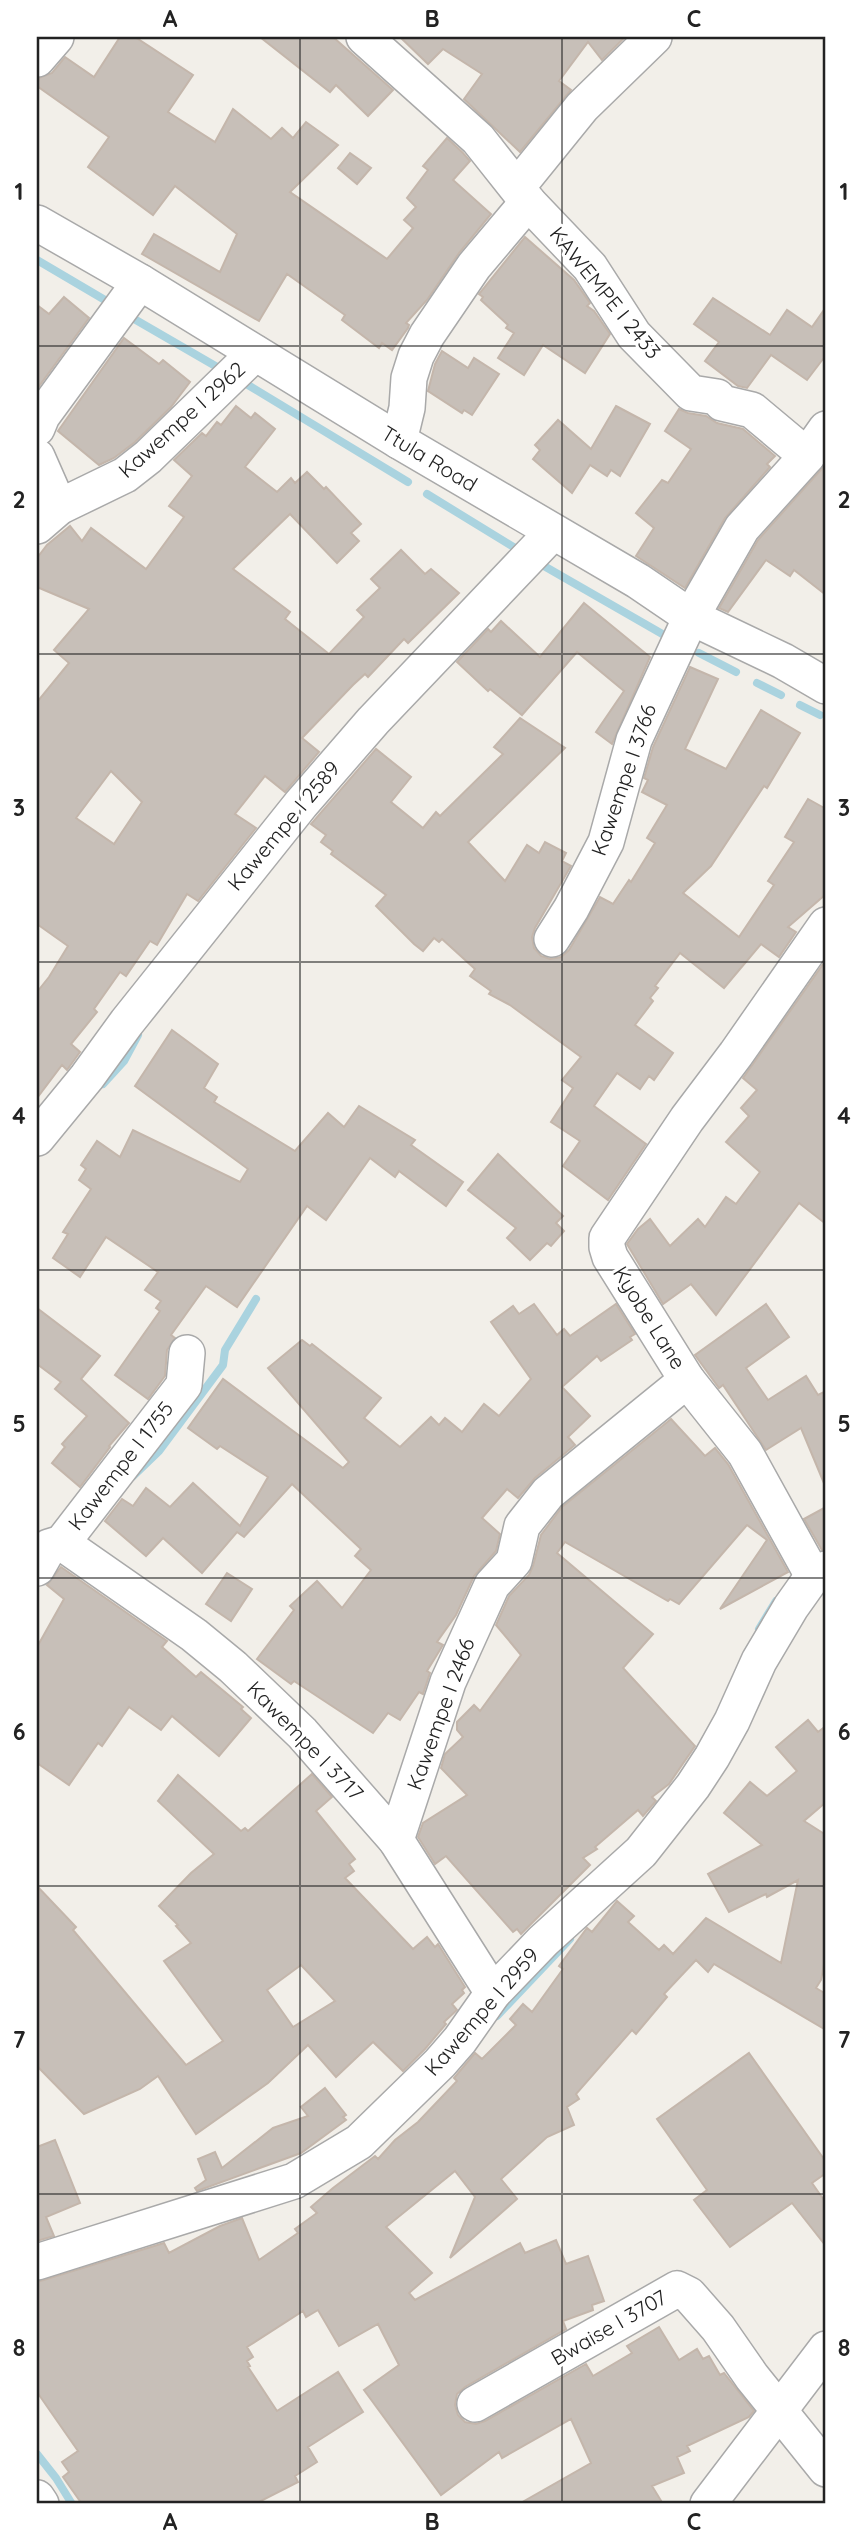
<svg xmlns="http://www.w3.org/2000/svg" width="863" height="2541" viewBox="0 0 863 2541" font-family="Quicksand,sans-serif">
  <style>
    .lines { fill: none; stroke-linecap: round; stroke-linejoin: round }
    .stream { stroke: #aad3df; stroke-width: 8 }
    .building { fill: #c7bfb8; stroke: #c4b6ab; stroke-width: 2; fill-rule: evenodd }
    .minor-casing { stroke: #a9a9a9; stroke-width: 38 }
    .minor { stroke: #fff; stroke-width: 35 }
    .grid { fill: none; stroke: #222; stroke-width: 2; stroke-opacity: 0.55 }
    .labels { text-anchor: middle; stroke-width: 6; stroke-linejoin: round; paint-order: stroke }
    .street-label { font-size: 21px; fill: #222; stroke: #fff }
    .neatline { fill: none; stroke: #222; stroke-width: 2.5 }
    .grid-label { font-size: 23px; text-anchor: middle; font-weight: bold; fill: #222 }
  </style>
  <rect width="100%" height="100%" fill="#f2efe9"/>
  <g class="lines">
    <!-- stream -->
    <g class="stream">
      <polyline points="37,260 110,303"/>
      <polyline points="129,316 224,371"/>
      <polyline points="248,385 408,482"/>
      <polyline points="427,494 520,551 517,554"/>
      <polyline points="537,562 671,639"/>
      <polyline points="699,653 736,672"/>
      <polyline points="757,683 781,695"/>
      <polyline points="800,705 820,715"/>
      <polyline points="103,1084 124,1061 138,1035"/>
      <polyline points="132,1477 159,1451 223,1365 225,1350 256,1299"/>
      <polyline points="759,1629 776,1601"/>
      <polyline points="497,2016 570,1939"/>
      <polyline points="37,2454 56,2478 72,2504"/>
    </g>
  </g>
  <!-- building -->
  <g class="building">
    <polygon points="120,37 135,37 193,75 168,112 215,142 233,109 271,139 282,128 293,138 306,122 338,145 290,192 387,259 413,228 404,220 416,207 407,198 428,170 423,166 447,138 463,153 470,161 453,180 491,214 459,253 427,300 406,323 409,325 408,328 392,350 382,343 379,348 342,320 345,315 287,274 259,321 142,254 154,234 220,272 237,234 175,186 153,215 88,167 109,137 37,86 39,78 52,73 65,57 94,77"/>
    <polygon points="260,37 333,37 393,90 368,116 336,85 330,92"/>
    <polygon points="400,37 625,37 602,60 588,42 559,81 571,90 520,152 464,99 482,74 443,49 428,64"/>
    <polygon points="350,153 371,168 357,184 338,168"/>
    <polygon points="525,237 574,280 590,303 587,306 594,311 610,334 585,373 543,345 524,375 498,358 514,333 506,328 508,325 481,300 483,297 479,294"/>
    <polygon points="64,297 89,318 37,389 37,305 49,314"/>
    <polygon points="713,298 770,335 787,310 812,327 826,307 826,355 807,380 771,355 747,388 738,386 705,361 719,342 694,324"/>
    <polygon points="124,338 159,364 163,360 190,382 171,407 135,442 114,458 99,465 58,431"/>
    <polygon points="442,351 468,368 474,358 499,374 472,415 464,410 462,413 428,391 435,364"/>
    <path d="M 236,406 L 251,418 L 255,413 L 275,429 L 245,467 L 277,492 L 291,478 L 295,483 L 307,472 L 324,489 L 326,487 L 361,524 L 351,533 L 359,541 L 337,563 L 290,514 L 233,569 L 290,612 L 285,619 L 329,654 L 364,617 L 357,610 L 380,588 L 371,579 L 401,550 L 425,574 L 431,569 L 459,593 L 408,643 L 404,639 L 368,677 L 365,674 L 353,685 L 302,738 L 319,752 L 285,792 L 265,776 L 235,814 L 256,828 L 198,901 L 187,894 L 157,945 L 150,941 L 126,976 L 120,972 L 94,1009 L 97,1012 L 71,1044 L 80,1052 L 67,1070 L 62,1065 L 37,1098 L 37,992 L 49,977 L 68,946 L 37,924 L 37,702 L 69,663 L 54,650 L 89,609 L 37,587 L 37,558 L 47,545 L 70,526 L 82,541 L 91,528 L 146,569 L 184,517 L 169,506 L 192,476 L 174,460 L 202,433 L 206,436 L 217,422 L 221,425 ZM 111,771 L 142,802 L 114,844 L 76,818 Z"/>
    <polygon points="616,406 650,424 620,476 611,470 607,476 590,465 572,493 533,459 540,450 535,445 558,420 591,449"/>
    <polygon points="679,409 688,413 706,416 717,423 743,429 775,456 767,464 770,467 725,518 685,588 636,556 654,528 636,513 662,480 668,483 691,449 665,431"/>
    <polygon points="826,464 826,595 794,570 790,576 766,560 728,612 719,608 758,540"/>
    <polygon points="584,603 650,657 612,744 596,732 624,691 577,652 522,715 490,689 488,691 457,662 488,629 491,632 501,621 540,657"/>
    <polygon points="690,667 718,679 685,749 726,769 761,710 800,733 767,788 764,786 711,866 683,893 739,937 774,885 768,881 794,842 785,837 808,799 826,809 826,894 788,927 796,932 779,957 761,944 724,988 680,953 655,986 658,988 650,998 653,1001 635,1025 673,1053 654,1080 649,1076 640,1089 617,1073 594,1106 646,1144 608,1200 563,1166 580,1141 551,1122 573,1088 562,1080 581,1057 510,1005 489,994 491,991 470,976 475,969 442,939 439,942 434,938 423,951 414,944 376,906 386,895 331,854 333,851 321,842 326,835 311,824 376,749 411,777 391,802 423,828 436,812 440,816 503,754 494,747 520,718 565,748 468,842 505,881 527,845 539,853 545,842 566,853 562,861 571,866 535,928 532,937 534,948 541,956 550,959 561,957 569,950 600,897 613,904 629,880 631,882 655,843 647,838 667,805 642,792 648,780 644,778 653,747"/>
    <polygon points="826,960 826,1224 799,1203 716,1315 691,1284 663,1304 627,1244 638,1229 650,1219 670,1246 698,1219 705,1227 726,1197 736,1204 760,1172 726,1142 749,1116 741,1108 757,1090 743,1078"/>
    <polygon points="172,1030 218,1064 204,1088 217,1097 214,1102 295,1151 328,1113 344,1127 359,1106 415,1140 411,1145 463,1182 446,1206 399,1171 395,1177 370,1158 326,1220 307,1206 237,1307 206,1286 171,1335 175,1338 167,1350 165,1376 148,1399 115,1375 160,1311 156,1308 161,1301 145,1290 158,1272 106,1237 80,1277 53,1258 68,1234 63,1232 91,1189 79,1180 86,1169 81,1165 97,1141 120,1157 133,1130 240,1182 248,1169 135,1086"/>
    <polygon points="498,1154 563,1216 556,1223 564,1231 551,1246 547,1243 530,1260 507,1238 516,1228 468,1190"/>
    <polygon points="534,1304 557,1335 564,1329 570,1336 616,1304 635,1334 630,1337 632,1340 601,1361 597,1356 562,1387 590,1416 568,1437 575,1445 535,1478 518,1498 507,1489 482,1518 500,1534 496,1551 474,1576 456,1615 437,1642 443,1645 427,1671 430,1673 423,1694 419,1692 400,1720 388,1713 373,1733 294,1681 291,1684 257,1659 294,1610 290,1606 317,1581 342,1608 371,1570 355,1556 361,1549 292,1484 244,1537 237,1532 202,1573 163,1538 146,1556 105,1521 122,1499 133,1506 146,1488 170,1507 193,1483 240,1526 268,1477 220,1446 217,1449 188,1428 223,1379 343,1468 349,1462 268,1368 302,1340 310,1346 312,1344 381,1398 364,1418 400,1447 431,1417 439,1425 445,1418 462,1432 484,1404 499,1416 531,1379 491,1322 513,1306 519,1314"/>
    <polygon points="766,1304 789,1337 746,1368 768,1400 806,1376 818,1395 826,1391 826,1488 801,1428 766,1450 723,1385 719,1388 695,1355"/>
    <polygon points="37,1308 100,1356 81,1379 129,1423 109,1446 110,1447 80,1487 52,1463 65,1447 62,1444 87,1416 55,1389 61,1382 37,1364"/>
    <polygon points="671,1419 705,1456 715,1448 728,1464 788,1572 720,1609 767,1540 747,1525 679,1604 670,1599 668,1601 565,1542 557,1553 653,1634 623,1668 695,1746 669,1784 652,1797 656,1801 643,1816 638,1810 595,1847 597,1849 583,1858 590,1865 521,1934 517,1929 513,1932 446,1856 435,1864 418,1837 423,1823 467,1795 441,1768 445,1754 463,1737 457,1730 457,1722 474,1705 480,1711 521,1655 496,1625 509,1596 529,1575 533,1566 541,1535 562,1507"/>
    <polygon points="826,1507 826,1549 822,1550 804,1519"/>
    <polygon points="61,1567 167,1641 162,1647 196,1677 201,1672 243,1707 241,1709 251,1718 219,1756 172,1716 161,1730 129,1707 102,1746 98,1743 69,1785 37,1763 37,1647 64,1599 47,1585"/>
    <polygon points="227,1573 252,1589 231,1621 206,1604"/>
    <polygon points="808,1720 818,1732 826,1726 826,1802 804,1821 826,1835 826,1954 821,1980 816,1988 826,1994 826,2030 714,1964 708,1972 696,1960 664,1994 667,1997 636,2034 632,2030 576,2094 579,2099 567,2107 574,2125 547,2137 501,2179 517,2199 450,2258 475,2197 455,2171 386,2227 432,2273 409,2293 415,2300 520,2243 525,2253 556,2240 566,2264 588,2256 604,2301 592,2305 593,2310 563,2321 566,2329 465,2387 457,2394 455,2405 458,2415 465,2422 476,2424 485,2421 586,2364 593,2376 632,2353 627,2346 659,2327 679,2360 697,2349 703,2359 709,2356 720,2375 724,2373 754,2411 749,2417 687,2446 690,2451 677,2457 684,2473 652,2486 663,2504 519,2504 591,2463 571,2419 502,2458 499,2452 441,2495 364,2390 399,2365 378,2324 339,2346 318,2310 306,2317 303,2311 247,2347 253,2357 247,2361 250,2366 248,2367 277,2411 338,2372 363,2412 308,2447 317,2462 295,2476 298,2482 255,2504 82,2504 63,2477 69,2472 62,2462 78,2451 37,2392 37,2282 164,2243 169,2253 220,2226 242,2218 259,2260 298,2233 295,2229 317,2213 311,2207 333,2188 375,2156 378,2159 395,2140 418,2122 457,2081 454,2078 475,2053 482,2059 516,2025 510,2019 523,2004 532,2012 563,1969 559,1966 587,1928 592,1932 617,1901 634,1916 628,1922 659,1950 664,1945 673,1954 706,1918 781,1963 798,1880 767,1897 766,1894 729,1912 708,1874 762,1845 724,1813 750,1782 767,1796 797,1771 776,1747"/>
    <path d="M 312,1774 L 332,1797 L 316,1811 L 355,1859 L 349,1864 L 354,1871 L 345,1878 L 413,1949 L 427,1937 L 435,1947 L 438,1944 L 465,1987 L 462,1990 L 464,1993 L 452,2004 L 457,2010 L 444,2022 L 446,2024 L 425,2049 L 403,2071 L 373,2042 L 336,2077 L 308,2045 L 268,2083 L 196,2134 L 158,2076 L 140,2089 L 84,2114 L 37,2066 L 37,1886 L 76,1927 L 73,1930 L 186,2065 L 223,2041 L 164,1961 L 191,1943 L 176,1926 L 178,1925 L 159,1906 L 191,1873 L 214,1854 L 158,1801 L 178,1775 L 241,1831 L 245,1828 L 248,1831 ZM 301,1965 L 335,2001 L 293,2027 L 267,1990 Z"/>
    <polygon points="749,2053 826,2162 826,2173 812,2183 826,2203 826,2246 792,2203 730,2247 694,2200 707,2190 657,2119"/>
    <polygon points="325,2088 346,2115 343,2117 346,2120 301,2153 197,2191 195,2188 206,2180 198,2159 215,2152 222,2168 273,2128 308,2116 301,2107"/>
    <polygon points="55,2140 80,2203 46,2217 54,2236 37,2241 37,2147"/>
  </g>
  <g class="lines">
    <defs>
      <g id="minor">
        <polyline points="364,37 478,139 528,202 590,267 634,335 691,393 717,397 722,403 752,410 807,456"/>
        <polyline points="37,59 56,37"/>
        <polyline points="518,186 582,107 654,37"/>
        <polyline points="37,223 140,282 399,441 638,581 691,617 783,661 826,686"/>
        <polyline points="37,428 42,416 140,282"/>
        <polyline points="399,441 407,408 409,378 416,356 427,335 474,266 528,202"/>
        <polyline points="37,457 59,507"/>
        <polyline points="37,526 59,507 125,475 148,457 255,353"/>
        <polyline points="552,939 571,909 606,842 634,740 691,617 742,528 807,456 826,429"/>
        <polyline points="37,1138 87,1077 127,1022 301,804 373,721 552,533"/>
        <polyline points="62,1543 194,1635 233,1667 302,1733 396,1840 493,1993"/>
        <polyline points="37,1568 49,1547 62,1543 184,1385 187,1353"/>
        <polyline points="813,1576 745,1453 687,1380 610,1257 607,1247 607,1238 687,1119 736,1054 826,925"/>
        <polyline points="396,1840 448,1682 492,1585 514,1561 522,1526 548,1493 687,1380"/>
        <polyline points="37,2262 294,2181 359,2142 440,2063 460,2040 493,1993 543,1941 641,1852 693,1786 712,1757 732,1721 759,1661 791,1607 813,1576 826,1569"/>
        <polyline points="475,2404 677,2289 689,2295 718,2328 752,2377 826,2469"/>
        <polyline points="37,2498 41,2504"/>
        <polyline points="708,2504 826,2349"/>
      </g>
    </defs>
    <!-- minor casing -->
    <use href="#minor" class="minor-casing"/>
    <!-- minor -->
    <use href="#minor" class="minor"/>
  </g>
  <!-- grid -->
  <path class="grid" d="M 300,37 L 300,2504M 562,37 L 562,2504M 37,346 L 826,346M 37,654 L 826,654M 37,962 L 826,962M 37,1270 L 826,1270M 37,1578 L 826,1578M 37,1886 L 826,1886M 37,2194 L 826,2194"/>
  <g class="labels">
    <!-- street labels -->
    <g class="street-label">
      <text transform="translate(605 293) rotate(51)" y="7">KAWEMPE I 2433</text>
      <text transform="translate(182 420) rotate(-42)" y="7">Kawempe I 2962</text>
      <text transform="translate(429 459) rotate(31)" y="7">Ttula Road</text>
      <text transform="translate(624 780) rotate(-71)" y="7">Kawempe I 3766</text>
      <text transform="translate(284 826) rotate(-50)" y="7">Kawempe I 2589</text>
      <text transform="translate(649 1318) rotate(58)" y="7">Kyobe Lane</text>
      <text transform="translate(121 1466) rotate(-52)" y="7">Kawempe I 1755</text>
      <text transform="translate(441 1714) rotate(-70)" y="7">Kawempe I 2466</text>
      <text transform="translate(305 1741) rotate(46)" y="7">Kawempe I 3717</text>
      <text transform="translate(482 2012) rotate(-49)" y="7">Kawempe I 2959</text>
      <text transform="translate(609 2328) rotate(-30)" y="7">Bwaise I 3707</text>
    </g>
  </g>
  <!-- border -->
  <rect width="863" height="2541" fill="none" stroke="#ffffff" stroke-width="77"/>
  <rect x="38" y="38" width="786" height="2464" class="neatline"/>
  <g class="grid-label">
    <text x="170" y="27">A</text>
    <text x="432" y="27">B</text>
    <text x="694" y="27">C</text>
    <text x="19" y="200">1</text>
    <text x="844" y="200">1</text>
    <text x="19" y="508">2</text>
    <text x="844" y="508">2</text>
    <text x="19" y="816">3</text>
    <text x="844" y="816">3</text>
    <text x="19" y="1124">4</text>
    <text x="844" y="1124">4</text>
    <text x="19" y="1432">5</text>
    <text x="844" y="1432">5</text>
    <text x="19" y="1740">6</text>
    <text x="844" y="1740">6</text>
    <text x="19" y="2048">7</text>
    <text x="844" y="2048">7</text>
    <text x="19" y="2356">8</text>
    <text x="844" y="2356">8</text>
    <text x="170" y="2530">A</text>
    <text x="432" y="2530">B</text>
    <text x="694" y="2530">C</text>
  </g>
</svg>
